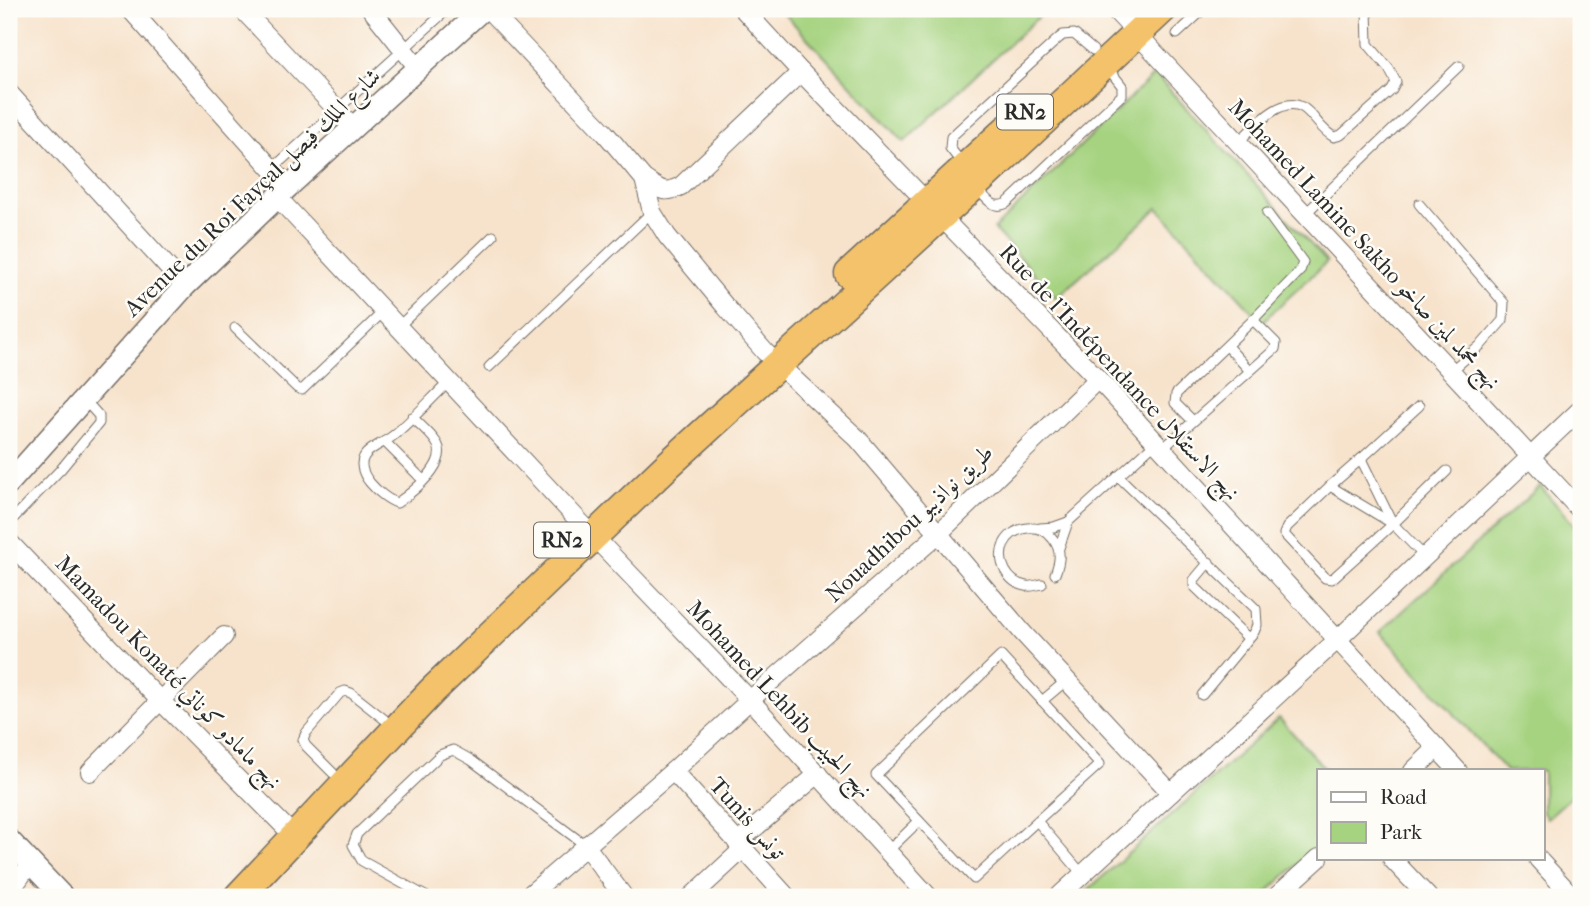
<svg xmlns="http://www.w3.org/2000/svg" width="1590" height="906" viewBox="0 0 1590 906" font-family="'IM FELL French Canon',Amiri,serif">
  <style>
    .green { fill: #a6d380; stroke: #687f56; stroke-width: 2 }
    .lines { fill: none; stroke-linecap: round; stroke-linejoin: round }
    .service-casing { stroke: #726b63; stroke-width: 11 }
    .minor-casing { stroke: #726b63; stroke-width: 20 }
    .tertiary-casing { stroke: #726b63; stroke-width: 24 }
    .trunk-casing { stroke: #726b63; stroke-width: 31 }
    .service { stroke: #fff; stroke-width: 9 }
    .minor { stroke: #fff; stroke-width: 18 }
    .tertiary { stroke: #fff; stroke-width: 21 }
    .trunk { stroke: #f3c26a; stroke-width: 28 }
    .labels { text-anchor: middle; stroke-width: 5; stroke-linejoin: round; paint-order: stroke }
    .shield { fill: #fdfcf7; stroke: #6a6a68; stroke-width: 2 }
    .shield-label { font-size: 21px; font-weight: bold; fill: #2b2b2b }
    .street-label { font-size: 23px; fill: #2b2b2b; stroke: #fdfcf7 }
  </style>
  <rect width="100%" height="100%" fill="#fdfcf7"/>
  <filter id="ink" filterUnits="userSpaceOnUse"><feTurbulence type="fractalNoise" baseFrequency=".0143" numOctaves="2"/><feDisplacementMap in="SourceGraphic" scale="14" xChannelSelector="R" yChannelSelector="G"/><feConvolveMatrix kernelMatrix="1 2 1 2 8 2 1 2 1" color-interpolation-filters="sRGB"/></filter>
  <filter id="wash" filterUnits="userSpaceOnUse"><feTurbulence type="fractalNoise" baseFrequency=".00686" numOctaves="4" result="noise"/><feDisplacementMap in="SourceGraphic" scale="28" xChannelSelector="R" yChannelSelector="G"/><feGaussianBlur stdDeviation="1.57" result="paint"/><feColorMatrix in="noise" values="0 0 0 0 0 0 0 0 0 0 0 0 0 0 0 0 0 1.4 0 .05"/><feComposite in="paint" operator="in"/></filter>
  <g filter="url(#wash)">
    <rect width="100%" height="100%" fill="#f7e3cc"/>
    <!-- green -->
    <g class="green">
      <polygon points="780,9 1047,9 904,142"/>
      <polygon points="1155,74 1327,262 1262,322 1158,208 1056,298 994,229"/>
      <polygon points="1540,486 1581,533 1581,788 1547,818 1543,813 1543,771 1506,771 1380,632"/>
      <polygon points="1279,718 1327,771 1319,771 1319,845 1262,897 1080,897"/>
    </g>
  </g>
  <g filter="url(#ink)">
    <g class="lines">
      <defs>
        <g id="service">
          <polyline points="1177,34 1204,9"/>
          <path d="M 1238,142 C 1253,129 1280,95 1302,107 C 1314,114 1320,130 1334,137 L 1341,135 L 1392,90 L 1396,82 L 1389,69 L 1368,44 L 1367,9"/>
          <polyline points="964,166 950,148 951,137 1059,38 1063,35 1074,34 1093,50"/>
          <polyline points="272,169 448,9"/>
          <path d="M 976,187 C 985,197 993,211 1007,203 L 1122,95 L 1122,86 L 1107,67"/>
          <polyline points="1419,204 1504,303 1503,320 1482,344 1450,372"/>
          <polyline points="1305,214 1459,66"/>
          <polyline points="398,327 493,236"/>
          <polyline points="235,328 297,388 302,390 384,311"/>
          <polyline points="1227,346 1250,371"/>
          <polyline points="489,367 652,212"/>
          <polyline points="1419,406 1361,459 1393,524 1424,556"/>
          <path d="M 412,417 C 420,425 430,433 436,442 C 451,462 413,492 397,503 C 382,498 351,471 366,454 C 373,446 386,442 394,435 C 413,419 431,399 449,382"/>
          <polyline points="1193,421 1175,403 1176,394 1253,320 1300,271 1303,262 1267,213"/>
          <polyline points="385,442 423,480"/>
          <polyline points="1161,450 1275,349 1276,343 1253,320"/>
          <polyline points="1118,476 1256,609 1257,625 1254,632 1202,695"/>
          <polyline points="1330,486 1362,458"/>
          <polyline points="9,523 61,469 99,423 99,416 83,398"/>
          <polyline points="1393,524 1330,486 1287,527 1284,534 1325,578 1332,579 1393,524 1447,471"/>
          <polyline points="1040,528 1054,527 1068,522 1155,443"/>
          <polyline points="1059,548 1068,522"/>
          <polyline points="1209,562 1194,580 1194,586 1248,638"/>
          <path d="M 1042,584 C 1037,585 1031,587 1026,586 C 1008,583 996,562 1004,544 C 1013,525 1041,522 1053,539 C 1062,551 1060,561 1055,574"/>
          <polyline points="1042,701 1067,680"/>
          <polyline points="333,773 306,746 303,740 306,733 340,693 345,691 351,693 384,719"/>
          <polyline points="1037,821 974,879 876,775 1001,656 1100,764 1037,821 1083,875"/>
          <polyline points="888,851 919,821"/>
          <polyline points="427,897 362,861 353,845 357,834 440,755 453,750 471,760 585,845"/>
        </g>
        <g id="minor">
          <polyline points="130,9 288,187"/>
          <polyline points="242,9 353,127"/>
          <polyline points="371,9 418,68"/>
          <polyline points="488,9 605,133 644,179 652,212 667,236 725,306 765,352 858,439 1023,633 1171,793"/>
          <polyline points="743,9 801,72 1098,379 1458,771"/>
          <polyline points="1114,9 1581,511"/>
          <polyline points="9,93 185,286"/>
          <path d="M 644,179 C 660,189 663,195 681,186 L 801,72"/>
          <polyline points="277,197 580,522 750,700 929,897"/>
          <polyline points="9,542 145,685 285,827 296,835"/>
          <polyline points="673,771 787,897"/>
          <polyline points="1413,771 1437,748"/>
          <polyline points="90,772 224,636"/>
          <polyline points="737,843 818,774"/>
          <polyline points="585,845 624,897"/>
          <polyline points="1392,859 1428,897"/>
          <polyline points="1538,859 1573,897"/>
          <polyline points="9,893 23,873"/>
          <polyline points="527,897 673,771 750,700 938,534 1098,379"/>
          <polyline points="691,897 743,849"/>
          <polyline points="1058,897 1336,641 1581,409"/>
          <polyline points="1276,897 1319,858"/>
        </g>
        <g id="tertiary">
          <polyline points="9,483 185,286 288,187 483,9"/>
          <polyline points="9,840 63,897"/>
        </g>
        <g id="trunk">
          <polyline points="849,274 1007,129"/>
          <polyline points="238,897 432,691 669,464 975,185 1163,9"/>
        </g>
      </defs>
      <!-- service casing -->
      <use href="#service" class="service-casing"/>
      <!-- minor casing -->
      <use href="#minor" class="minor-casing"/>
      <!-- tertiary casing -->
      <use href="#tertiary" class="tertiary-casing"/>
      <!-- trunk casing -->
      <use href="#trunk" class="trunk-casing"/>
      <!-- service -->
      <use href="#service" class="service"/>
      <!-- minor -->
      <use href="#minor" class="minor"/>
      <!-- tertiary -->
      <use href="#tertiary" class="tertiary"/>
      <!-- trunk -->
      <use href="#trunk" class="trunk"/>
    </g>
  </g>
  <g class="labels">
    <!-- shield labels -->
    <g class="shield">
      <rect x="997" y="94.5" width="56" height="35" rx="5"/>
      <rect x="534" y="522.5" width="56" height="35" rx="5"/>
    </g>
    <g class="shield-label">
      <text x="1025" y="119">RN2</text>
      <text x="562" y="547">RN2</text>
    </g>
    <!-- street labels -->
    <g class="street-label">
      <text transform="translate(252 192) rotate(-44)" y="8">Avenue du Roi Fayçal شارع الملك فيصل</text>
      <text transform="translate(1365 244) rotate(47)" y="8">Mohamed Lamine Sakho نهج محمد لمين صاخو</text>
      <text transform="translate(1120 372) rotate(47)" y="8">Rue de l'Indépendance نهج الاستقلال</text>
      <text transform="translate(909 523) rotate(-43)" y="8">Nouadhibou طريق نواذيبو</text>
      <text transform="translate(169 672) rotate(46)" y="8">Mamadou Konaté نهج مامادو كوناتي</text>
      <text transform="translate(780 699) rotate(47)" y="8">Mohamed Lehbib نهج الحبيب</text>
      <text transform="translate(748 818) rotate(48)" y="8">Tunis تونس</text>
    </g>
  </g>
  <!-- margin -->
  <rect width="1590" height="906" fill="none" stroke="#fdfcf7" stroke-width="35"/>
  <!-- legend -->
  <rect x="1317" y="769" width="228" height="91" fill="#fdfcf7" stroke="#a9a8a5" stroke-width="2"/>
  <rect x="1331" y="792" width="35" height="10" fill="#ffffff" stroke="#a9a8a5" stroke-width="2"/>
  <text x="1380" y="804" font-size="21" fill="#2b2b2b">Road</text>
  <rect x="1331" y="822" width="35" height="21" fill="#a6d380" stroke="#a9a8a5" stroke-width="2"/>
  <text x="1380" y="839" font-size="21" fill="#2b2b2b">Park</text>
</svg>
